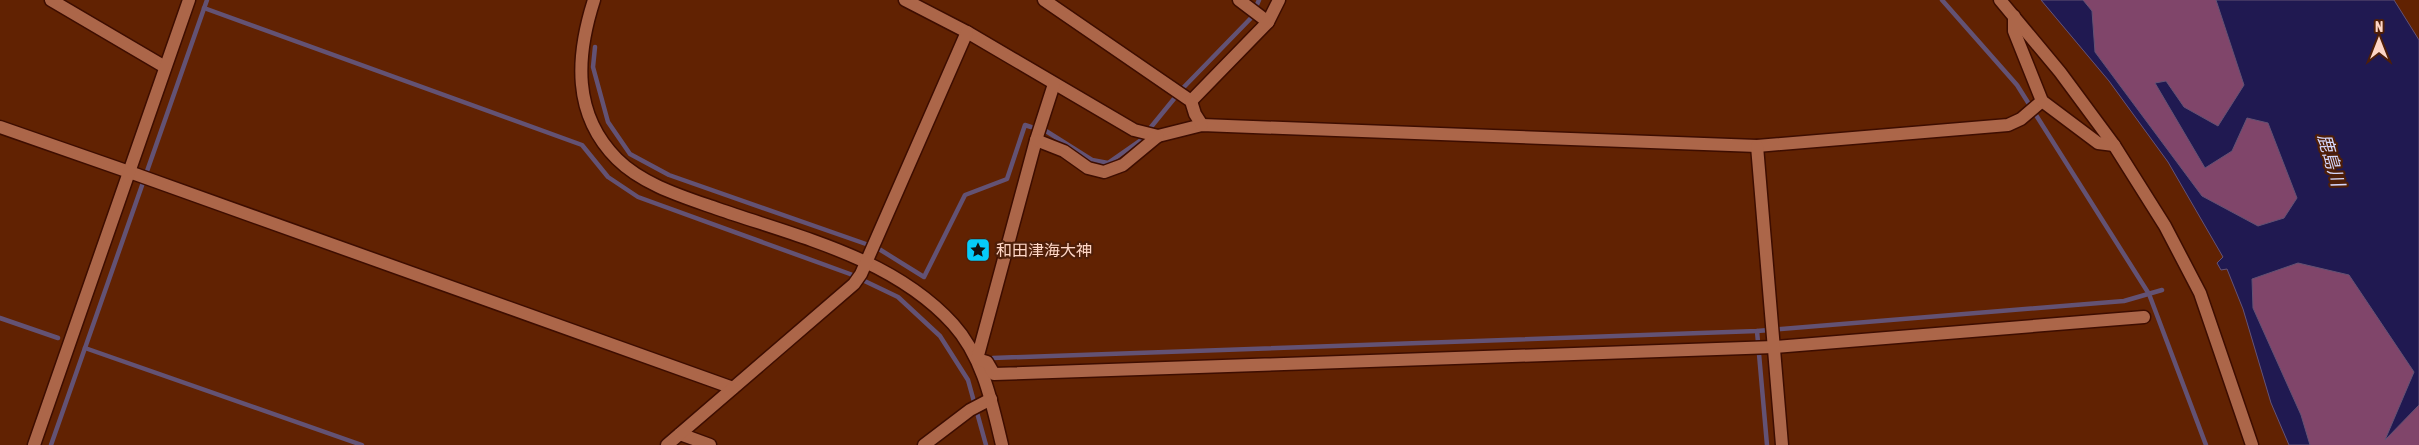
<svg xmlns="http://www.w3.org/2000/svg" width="2419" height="445" viewBox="0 0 2419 445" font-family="'Asap Condensed','Noto Sans JP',sans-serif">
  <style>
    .green { fill: #80456a }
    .water { fill: #201951; stroke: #635274 }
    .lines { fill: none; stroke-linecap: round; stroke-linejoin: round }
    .stream { stroke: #635274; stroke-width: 4.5 }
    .minor-casing { stroke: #3d0d00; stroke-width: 15 }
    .minor { stroke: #ac6649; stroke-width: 12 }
    .labels { text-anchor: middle; stroke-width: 4.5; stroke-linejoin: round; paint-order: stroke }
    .poi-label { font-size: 16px; fill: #fed6c6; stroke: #4e1e08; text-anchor: start }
    .water-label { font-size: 18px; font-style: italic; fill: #d4d6fb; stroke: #4e1e08 }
  </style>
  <rect width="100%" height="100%" fill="#612202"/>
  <!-- green -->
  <polygon class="green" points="2041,0 2267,0 2362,265 2419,332 2419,445 2289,445 2271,403 2243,309 2227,269 2221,270 2217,263 2223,257 2168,162 2109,81"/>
  <!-- water -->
  <polygon class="water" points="2041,0 2083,0 2092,11 2095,52 2202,196 2258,226 2284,218 2297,198 2268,123 2247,118 2232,151 2205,168 2155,83 2166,81 2184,107 2218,126 2244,85 2216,0 2394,0 2419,40 2419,405 2385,440 2414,372 2349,275 2298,263 2252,279 2253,308 2301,415 2310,445 2289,445 2271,403 2243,309 2227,269 2221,270 2217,263 2223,257 2168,162 2109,81"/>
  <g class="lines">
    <!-- stream -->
    <g class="stream">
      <polyline points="1942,0 2017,85 2149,294 2206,445"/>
      <polyline points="204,8 582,145 608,177 638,197 850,274 898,297 940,336 968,380 986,445"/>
      <polyline points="595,47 593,67 608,122 630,154 669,175 866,244"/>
      <polyline points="1151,127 1182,89 1251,18 1259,0"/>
      <polyline points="1046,131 1092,160 1108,163 1141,140"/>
      <polyline points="879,249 924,277 965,195 1007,179 1025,125 1031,127"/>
      <polyline points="0,318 58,338"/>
      <polyline points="1757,331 1767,445"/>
      <polyline points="85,348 362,445"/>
      <polyline points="993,358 1757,331 2124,301 2162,290"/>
      <polyline points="51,445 207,0"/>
    </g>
    <defs>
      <g id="minor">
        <polyline points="51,0 165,67"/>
        <path d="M 594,0 C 576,56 572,114 617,159 C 643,185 684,197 718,209 C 799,237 893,258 953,324 C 983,357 992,403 1002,445"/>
        <polyline points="905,0 967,32 1134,130 1158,136 1202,125 1757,146 2008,125 2021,119 2042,101"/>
        <polyline points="1044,0 1191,101 1195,114 1202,125"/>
        <polyline points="1239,0 1268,22"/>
        <polyline points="2000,0 2060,72 2114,145 2165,226 2200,293 2252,445"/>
        <polyline points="2014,16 2014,31 2042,101 2098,143 2114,145"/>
        <polyline points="1054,84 1036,140 977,359 987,362 994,374 1774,347 2144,317"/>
        <polyline points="1191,101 1268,22 1279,0"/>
        <polyline points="0,127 135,174 733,388"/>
        <polyline points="1036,140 1064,151 1088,168 1104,172 1123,165 1158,136"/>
        <polyline points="1757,146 1782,445"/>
        <polyline points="680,434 710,445"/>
        <polyline points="34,445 189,0"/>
        <polyline points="667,445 854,284 861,274 967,32"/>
        <polyline points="924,445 970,410 991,399"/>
      </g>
    </defs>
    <!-- minor casing -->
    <use href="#minor" class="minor-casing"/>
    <!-- minor -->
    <use href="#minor" class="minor"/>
  </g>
  <!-- icons -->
  <defs>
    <symbol id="sight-square" viewBox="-11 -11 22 22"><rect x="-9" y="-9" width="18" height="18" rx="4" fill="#06cbf9" stroke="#4e1e08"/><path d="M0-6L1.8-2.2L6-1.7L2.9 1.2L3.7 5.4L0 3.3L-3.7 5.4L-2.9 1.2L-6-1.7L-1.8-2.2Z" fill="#111"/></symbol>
  </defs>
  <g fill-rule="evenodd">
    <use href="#sight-square" x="964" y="236" width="28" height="28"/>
  </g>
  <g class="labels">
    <!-- poi labels -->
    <g class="poi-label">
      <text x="996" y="256">和田津海大神</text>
    </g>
    <!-- water labels -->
    <g class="water-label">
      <text transform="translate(2331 160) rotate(74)" y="6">鹿島川</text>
    </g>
  </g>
  <!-- north arrow -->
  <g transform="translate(2379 40)" stroke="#4e1e08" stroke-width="4" paint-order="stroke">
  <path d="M0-4L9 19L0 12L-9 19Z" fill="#fed6c6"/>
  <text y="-8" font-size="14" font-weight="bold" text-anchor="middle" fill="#fed6c6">N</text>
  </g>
</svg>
